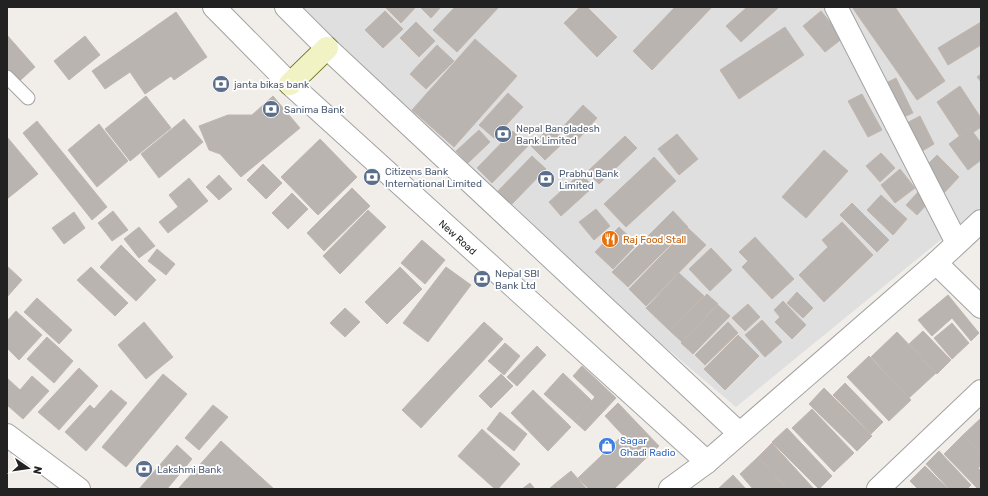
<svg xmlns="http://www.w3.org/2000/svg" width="988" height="496" viewBox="0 0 988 496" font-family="Rubik,sans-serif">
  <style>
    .residential { fill: #e0dfdf }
    .building { fill: #bab4b0; stroke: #c1b6ae }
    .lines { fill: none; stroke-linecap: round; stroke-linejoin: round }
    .lane-casing { stroke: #a3a3a3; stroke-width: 15 }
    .street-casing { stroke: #a3a3a3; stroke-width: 24 }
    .secondary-casing { stroke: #686f12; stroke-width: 24 }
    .lane { stroke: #fff; stroke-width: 13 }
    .street { stroke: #fff; stroke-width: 22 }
    .secondary { stroke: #f2f3c5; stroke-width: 22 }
    .labels { text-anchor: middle; stroke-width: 3.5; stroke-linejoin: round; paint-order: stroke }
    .service-label { font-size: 10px; fill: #4e5e75; stroke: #fff; text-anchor: start }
    .street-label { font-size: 10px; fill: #222; stroke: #fff }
    .food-label { font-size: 10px; fill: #c56008; stroke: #fff; text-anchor: start }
    .shop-label { font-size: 10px; fill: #366cbe; stroke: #fff; text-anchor: start }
  </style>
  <rect width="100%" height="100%" fill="#f1eeea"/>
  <!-- residential -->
  <polygon class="residential" points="292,7 981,7 981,207 736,407 453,168"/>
  <!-- building -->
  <g class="building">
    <polygon points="385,7 416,7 401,23"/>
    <polygon points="420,7 441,7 431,18"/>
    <polygon points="455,7 499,7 457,52 433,30"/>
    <polygon points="580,7 587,7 617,37 597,57 564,23"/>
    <polygon points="675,7 712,7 652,70 633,51"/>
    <polygon points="747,7 776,7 778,8 741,42 726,26"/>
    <polygon points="852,7 895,7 945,81 917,100"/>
    <polygon points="385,11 403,29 383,48 365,30"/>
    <polygon points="821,11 843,38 825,52 803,26"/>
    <polygon points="176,12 207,57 174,80 171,76 145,94 130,72 105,89 92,71"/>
    <polygon points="416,22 435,41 419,57 400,38"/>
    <polygon points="981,22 981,45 948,65 938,48"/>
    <polygon points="785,27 804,55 739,99 720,70"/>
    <polygon points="7,35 35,67 15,85 7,75"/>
    <polygon points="85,36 100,55 69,80 54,61"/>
    <polygon points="475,39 517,76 454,147 412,110"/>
    <polygon points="437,45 454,61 426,89 410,74"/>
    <polygon points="981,74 981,82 977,77"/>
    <polygon points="896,78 913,113 899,119 882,85"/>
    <polygon points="960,86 981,118 981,127 962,140 937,102"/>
    <polygon points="508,93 523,107 494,138 479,125"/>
    <polygon points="862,94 882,130 868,137 848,101"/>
    <polygon points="146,96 171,128 130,161 105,129"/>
    <polygon points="273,96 300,128 241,177 220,154 209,150 199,126 228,115 252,115"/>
    <polygon points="583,105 597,118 575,143 560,130"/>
    <polygon points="920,116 934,144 919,153 903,125"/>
    <polygon points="184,119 203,142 159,178 141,154"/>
    <polygon points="37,121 107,207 92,220 23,133"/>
    <polygon points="99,124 128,161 97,187 68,150"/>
    <polygon points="551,126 565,141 545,160 531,146"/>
    <polygon points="970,128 981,143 981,160 968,170 949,144"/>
    <polygon points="479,130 490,142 468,163 456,151"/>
    <polygon points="513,131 528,146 492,183 477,168"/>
    <polygon points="677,134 698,159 679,175 658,149"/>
    <polygon points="625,136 637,148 599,184 587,172"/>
    <polygon points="7,137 38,174 7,199"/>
    <polygon points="320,139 357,177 318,215 281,177"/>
    <polygon points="824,150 848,171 806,218 782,197"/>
    <polygon points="881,153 895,168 880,182 866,166"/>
    <polygon points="937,155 959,177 944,193 922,170"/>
    <polygon points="532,156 546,169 510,206 496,193"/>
    <polygon points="654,157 676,181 626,227 604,204"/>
    <polygon points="263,164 282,183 266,199 247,180"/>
    <polygon points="900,169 915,188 895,203 881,185"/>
    <polygon points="581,173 593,187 561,216 549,202"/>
    <polygon points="219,175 232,189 219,200 206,187"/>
    <polygon points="189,178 208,201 187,218 169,195"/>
    <polygon points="352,188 370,206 324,251 307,233"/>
    <polygon points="919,191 930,201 917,215 906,205"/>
    <polygon points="292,193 308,209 288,229 272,213"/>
    <polygon points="881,195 907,219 893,235 867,210"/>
    <polygon points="852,203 889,240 877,252 840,215"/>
    <polygon points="178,207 187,218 168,233 159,222"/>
    <polygon points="596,209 610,226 594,240 579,222"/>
    <polygon points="368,210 386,227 340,274 323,256"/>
    <polygon points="113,211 128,230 112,241 98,223"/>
    <polygon points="673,211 688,227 628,287 612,272"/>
    <polygon points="74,212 85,228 64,244 52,228"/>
    <polygon points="842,222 873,255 824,302 799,275 828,247 822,240"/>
    <polygon points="139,227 155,246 139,258 124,239"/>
    <polygon points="619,227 637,244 613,269 595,252"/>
    <polygon points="688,228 706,245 646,306 629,289"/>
    <polygon points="755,237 794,279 772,299 742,267 748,261 739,252"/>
    <polygon points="422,240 445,260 425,284 401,263"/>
    <polygon points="121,245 156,280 136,301 100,267"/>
    <polygon points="711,248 732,270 710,291 689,269"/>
    <polygon points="157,249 175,264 166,275 148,261"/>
    <polygon points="7,266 22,280 7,297"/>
    <polygon points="91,267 128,303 115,316 77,280"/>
    <polygon points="400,267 422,289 387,324 365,302"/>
    <polygon points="446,267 471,285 428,342 403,323"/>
    <polygon points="679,273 704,296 670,331 646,308"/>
    <polygon points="797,292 813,308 803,318 787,303"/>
    <polygon points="707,294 718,304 682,342 670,331"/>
    <polygon points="948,295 979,333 971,341 952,318 932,336 918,320"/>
    <polygon points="37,298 72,330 59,344 24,312"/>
    <polygon points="783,301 806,325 792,339 775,322 780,317 774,310"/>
    <polygon points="748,304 760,317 745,331 732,318"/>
    <polygon points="718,305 730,316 693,354 681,343"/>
    <polygon points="345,308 360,322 345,337 330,323"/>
    <polygon points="16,311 42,335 19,360 7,348 7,321"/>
    <polygon points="762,320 782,342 765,357 745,335"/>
    <polygon points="144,322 173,357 146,379 118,345"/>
    <polygon points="484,322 503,339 421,428 402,410"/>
    <polygon points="728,322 738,333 705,365 695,355"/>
    <polygon points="952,323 969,343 952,359 934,338"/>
    <polygon points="923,331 951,360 937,374 909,344"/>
    <polygon points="897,332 936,373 909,398 871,357"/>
    <polygon points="738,335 759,356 725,390 704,369"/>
    <polygon points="47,337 73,361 54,383 27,359"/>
    <polygon points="505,343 520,356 504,375 488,361"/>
    <polygon points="537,346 546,355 517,386 507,377"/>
    <polygon points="869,356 911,400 889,421 847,377"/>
    <polygon points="582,366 616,398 585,431 574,421 595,397 573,376"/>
    <polygon points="79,368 98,386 59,430 38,412"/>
    <polygon points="563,373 592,401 574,421 544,394"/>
    <polygon points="163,374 187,394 126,467 102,447"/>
    <polygon points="501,374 513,386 491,408 479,396"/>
    <polygon points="32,376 49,391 23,419 7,405 7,378 20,390"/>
    <polygon points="845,383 883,422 871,434 833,395"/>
    <polygon points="824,388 872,436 857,451 809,404"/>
    <polygon points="111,390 127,403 86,451 65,432 90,405 94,409"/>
    <polygon points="533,390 571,427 548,451 511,413"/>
    <polygon points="618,403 659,446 645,459 605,416"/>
    <polygon points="213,405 228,417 199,450 185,438"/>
    <polygon points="812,409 854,453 834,472 792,428"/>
    <polygon points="500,412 527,434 514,451 487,429"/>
    <polygon points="981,418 981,454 963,435"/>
    <polygon points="787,428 832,476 819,489 772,442"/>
    <polygon points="482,429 520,464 498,489 495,489 458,456"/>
    <polygon points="623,435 645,459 614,489 589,489 578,478"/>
    <polygon points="963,435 981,454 981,466 978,468 981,471 981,486 978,489 944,454"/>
    <polygon points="221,441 274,489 178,489"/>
    <polygon points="772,443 814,489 788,489 758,457"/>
    <polygon points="177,445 192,459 167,489 139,489"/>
    <polygon points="939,451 971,485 967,489 949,489 926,464"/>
    <polygon points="758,457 788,489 753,489 740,474"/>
    <polygon points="925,466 948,489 918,489 910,481"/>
    <polygon points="571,471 587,489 561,489 556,483"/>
    <polygon points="733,475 746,489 718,489"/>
    <polygon points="530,483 535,489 522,489"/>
    <polygon points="556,483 561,489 549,489"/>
  </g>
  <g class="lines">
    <defs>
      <polyline id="lane" points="7,77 28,98"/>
      <g id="street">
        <polyline points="214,7 290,84 707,462"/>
        <polyline points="286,7 327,48 739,433"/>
        <polyline points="836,7 957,243"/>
        <polyline points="936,263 981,307"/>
        <polyline points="7,435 79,489"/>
        <polyline points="670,489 707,462 936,263 981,221"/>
        <polyline points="878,489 981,391"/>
      </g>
      <polyline id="secondary" points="290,84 327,48"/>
    </defs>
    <!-- lane casing -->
    <use href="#lane" class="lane-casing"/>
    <!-- street casing -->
    <use href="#street" class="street-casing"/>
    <!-- secondary casing -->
    <use href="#secondary" class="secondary-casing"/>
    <!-- lane -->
    <use href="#lane" class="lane"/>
    <!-- street -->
    <use href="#street" class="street"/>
    <!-- secondary -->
    <use href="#secondary" class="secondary"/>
  </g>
  <!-- icons -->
  <defs>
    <symbol id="bank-disc" viewBox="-11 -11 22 22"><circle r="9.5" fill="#5c6f8a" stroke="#fff"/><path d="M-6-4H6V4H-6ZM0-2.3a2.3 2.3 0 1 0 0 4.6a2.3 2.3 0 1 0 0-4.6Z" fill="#fff"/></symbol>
    <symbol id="restaurant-disc" viewBox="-11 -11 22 22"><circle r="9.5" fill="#e8710a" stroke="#fff"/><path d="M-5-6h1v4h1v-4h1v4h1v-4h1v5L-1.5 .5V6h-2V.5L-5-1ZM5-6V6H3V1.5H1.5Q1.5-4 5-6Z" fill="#fff"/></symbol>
    <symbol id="shop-disc" viewBox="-11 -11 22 22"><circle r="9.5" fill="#3f7fe0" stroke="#fff"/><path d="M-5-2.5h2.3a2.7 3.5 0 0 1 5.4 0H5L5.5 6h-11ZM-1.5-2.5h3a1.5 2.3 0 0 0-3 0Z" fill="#fff"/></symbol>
  </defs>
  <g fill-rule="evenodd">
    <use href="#bank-disc" x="211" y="74" width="20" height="20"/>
    <use href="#bank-disc" x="261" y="99" width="20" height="20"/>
    <use href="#bank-disc" x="493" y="124" width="20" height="20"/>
    <use href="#bank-disc" x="362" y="167" width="20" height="20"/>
    <use href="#bank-disc" x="536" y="169" width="20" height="20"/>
    <use href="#restaurant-disc" x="600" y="229" width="20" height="20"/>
    <use href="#bank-disc" x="472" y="269" width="20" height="20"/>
    <use href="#shop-disc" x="597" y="436" width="20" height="20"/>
    <use href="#bank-disc" x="134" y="459" width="20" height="20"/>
  </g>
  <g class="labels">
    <!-- service labels -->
    <g class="service-label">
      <text x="234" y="88">janta bikas bank</text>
      <text x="284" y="113">Sanima Bank</text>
      <text x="516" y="132">Nepal Bangladesh<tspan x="516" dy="12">Bank Limited</tspan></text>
      <text x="385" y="175">Citizens Bank<tspan x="385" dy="12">International Limited</tspan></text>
      <text x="559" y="177">Prabhu Bank<tspan x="559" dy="12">Limited</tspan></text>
      <text x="495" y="277">Nepal SBI<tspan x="495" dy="12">Bank Ltd</tspan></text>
      <text x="157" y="473">Lakshmi Bank</text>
    </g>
    <!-- street labels -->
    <g class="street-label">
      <text transform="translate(458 237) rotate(42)" y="4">New Road</text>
    </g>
    <!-- food labels -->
    <g class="food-label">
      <text x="623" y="243">Raj Food Stall</text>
    </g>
    <!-- shop labels -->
    <g class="shop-label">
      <text x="620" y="444">Sagar<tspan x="620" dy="12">Ghadi Radio</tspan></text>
    </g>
  </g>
  <!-- border -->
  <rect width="988" height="496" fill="none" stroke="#222222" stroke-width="16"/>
  <!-- north arrow -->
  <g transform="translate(28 468) rotate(103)" stroke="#ffffff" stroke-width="3" paint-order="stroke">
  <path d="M0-3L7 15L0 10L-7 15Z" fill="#222222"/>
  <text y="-6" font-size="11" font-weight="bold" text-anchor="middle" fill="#222222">N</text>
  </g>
</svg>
